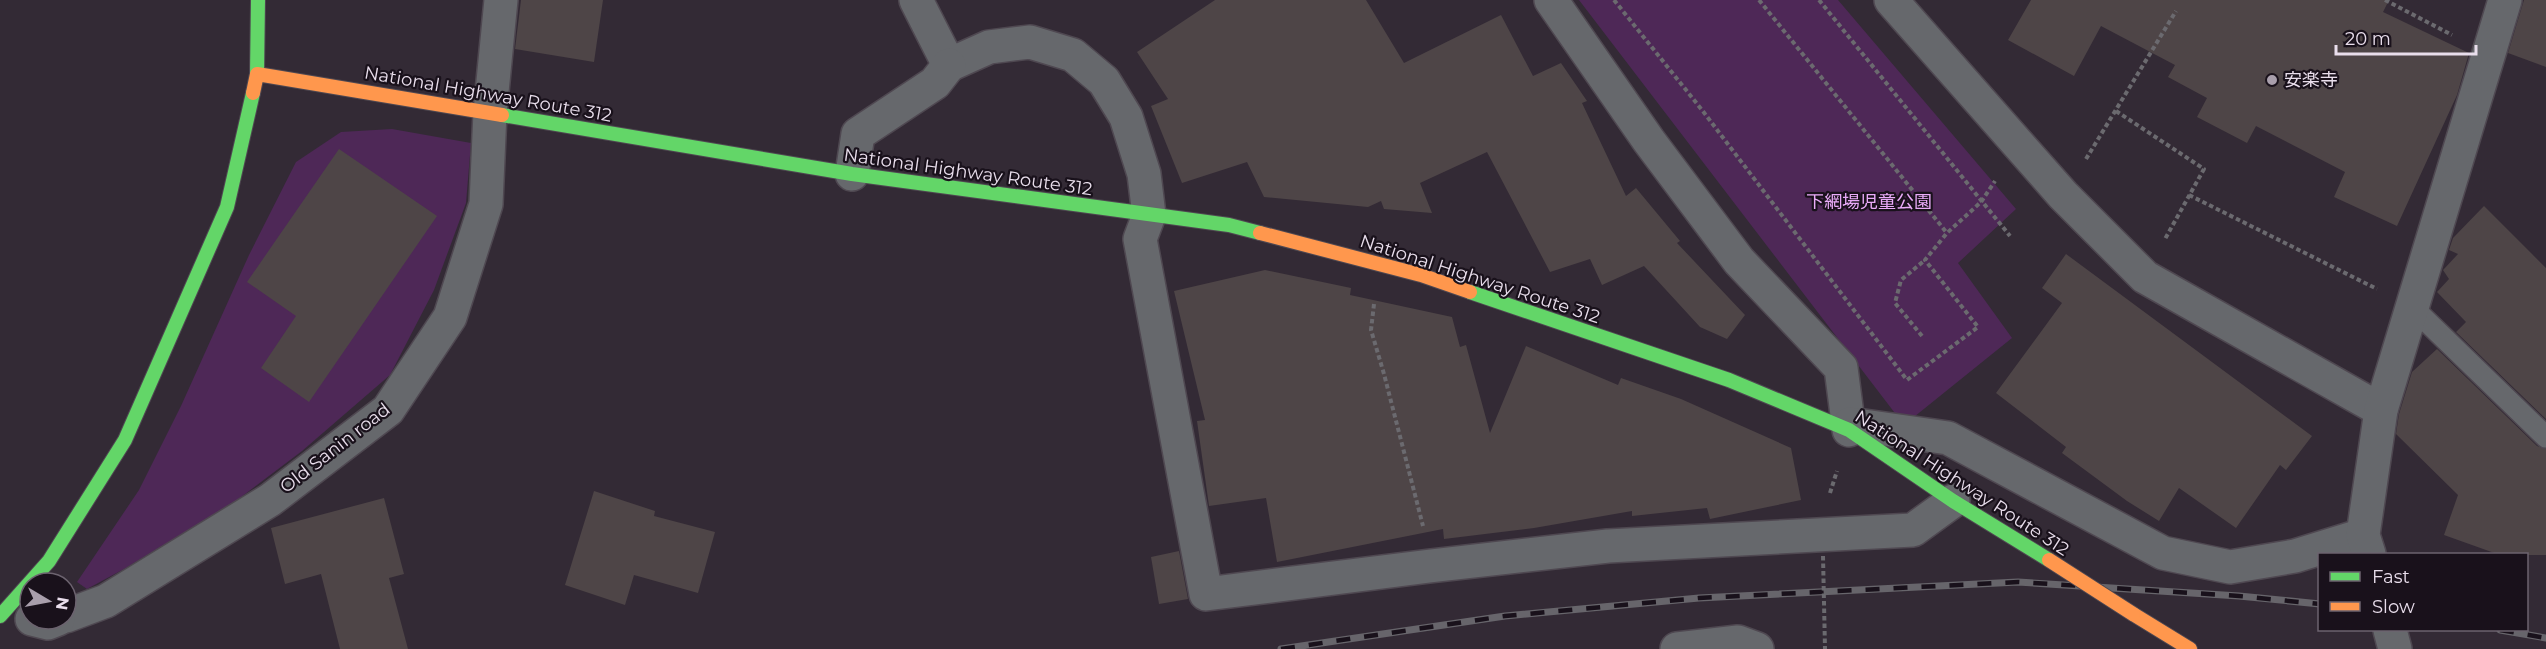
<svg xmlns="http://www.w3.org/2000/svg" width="2546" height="649" viewBox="0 0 2546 649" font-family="Montserrat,'Noto Sans JP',sans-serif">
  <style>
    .green { fill: #4e2857 }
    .building { fill: #4e4547 }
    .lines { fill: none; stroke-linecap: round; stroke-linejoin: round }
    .lane-casing { stroke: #4f4851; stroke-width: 24 }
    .street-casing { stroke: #4f4851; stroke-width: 36 }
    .fast-casing { stroke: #4f4851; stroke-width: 16 }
    .slow-casing { stroke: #4f4851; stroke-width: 16 }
    .path { stroke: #6b6a6f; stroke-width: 4; stroke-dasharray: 4.5 3; stroke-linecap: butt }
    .lane { stroke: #66686c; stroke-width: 21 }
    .street { stroke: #66686c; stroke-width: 33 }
    .fast { stroke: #63d668; stroke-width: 14 }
    .slow { stroke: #ff974d; stroke-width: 14 }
    .rail-casing { stroke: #67656b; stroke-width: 7 }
    .rail { stroke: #19111b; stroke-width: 4.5; stroke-dasharray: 14; stroke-linecap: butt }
    .slow-bridge-casing { stroke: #4f4851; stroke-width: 16; stroke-linecap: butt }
    .path-bridge { stroke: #6b6a6f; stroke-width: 4; stroke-dasharray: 4.5 3; stroke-linecap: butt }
    .slow-bridge { stroke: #ff974d; stroke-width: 14 }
    .poi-dot { fill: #a99fac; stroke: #19111b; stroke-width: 2 }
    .labels { text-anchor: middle; stroke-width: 4.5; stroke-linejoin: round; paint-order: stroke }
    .poi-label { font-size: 18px; fill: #e9deec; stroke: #19111b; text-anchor: start }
    .street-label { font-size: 18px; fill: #e9deec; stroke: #19111b }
    .park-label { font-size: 18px; fill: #e9abf8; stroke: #19111b }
  </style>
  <rect width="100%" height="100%" fill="#332a35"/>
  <!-- green -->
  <g class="green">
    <polygon points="1579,0 1838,0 2016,209 1958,263 2012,338 1904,425"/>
    <polygon points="392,129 471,143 466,203 434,290 390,375 302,451 236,501 124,569 87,589 77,582 139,490 181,406 249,255 296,162 341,132"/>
  </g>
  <!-- building -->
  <g class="building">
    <polygon points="521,0 603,0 594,62 515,49"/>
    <polygon points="1215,0 1366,0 1404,63 1501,15 1533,76 1561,63 1587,101 1582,103 1626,196 1636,188 1680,241 1677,243 1745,315 1727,339 1700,327 1644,266 1602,285 1590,259 1550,272 1487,152 1420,183 1432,213 1384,209 1381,201 1368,207 1264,197 1247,162 1182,183 1151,106 1168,99 1137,52"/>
    <polygon points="2031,0 2389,0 2383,12 2469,53 2457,95 2397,226 2334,197 2345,172 2256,126 2247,143 2197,117 2207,98 2168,77 2175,65 2101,26 2074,76 2008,40"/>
    <polygon points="2524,0 2546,0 2546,67 2508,53"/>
    <polygon points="339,149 437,216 309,402 261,368 296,316 247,282"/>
    <polygon points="2484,206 2546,268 2546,419 2456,332 2466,322 2437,292 2449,279 2443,270 2458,254 2449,250 2453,238"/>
    <polygon points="2066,254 2312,436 2286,470 2280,465 2236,528 2179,488 2159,521 2127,501 2062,453 2066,447 1996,393 2062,303 2042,288"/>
    <polygon points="1265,270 1351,288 1350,295 1452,317 1460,347 1466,345 1490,433 1526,346 1618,385 1621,378 1681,399 1791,448 1801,500 1710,519 1707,508 1632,516 1632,511 1534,528 1444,539 1443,529 1277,562 1266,498 1209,506 1197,421 1205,420 1174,291"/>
    <polygon points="2437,349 2537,446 2546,449 2546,555 2500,555 2444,535 2458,495 2396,434 2399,414 2412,372"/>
    <polygon points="594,491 655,511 654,516 715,532 698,593 634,575 625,605 565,585"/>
    <polygon points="384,498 404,574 389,578 408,649 340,649 321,574 285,584 271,528"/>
    <polygon points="1179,551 1188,599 1159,604 1151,557"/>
  </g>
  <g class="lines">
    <defs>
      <polyline id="lane" points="2412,307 2546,437"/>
      <g id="street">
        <polyline points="916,0 949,65 989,47 1030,42 1073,55 1104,81 1126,117 1144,174 1149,215 1140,239 1206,594 1430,566 1608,546 1913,530 1953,501"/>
        <polyline points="1551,0 1649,141 1739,261 1841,368 1849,430"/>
        <polyline points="1891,0 2063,195 2145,277 2381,410"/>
        <polyline points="852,174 858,134 935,83 949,65"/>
        <polyline points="1850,424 1948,438 2163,553 2230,567 2295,556 2363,535"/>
        <polyline points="2369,554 2363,535 2381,410 2505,0"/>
        <polyline points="66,616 106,601 270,500 388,410 450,317 486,204 490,112 501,0"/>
        <polyline points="32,619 48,623 58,619"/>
        <polyline points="2390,630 2395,649"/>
        <polyline points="1677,649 1738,642 1757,649"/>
      </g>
      <g id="fast">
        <polyline points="257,74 258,0"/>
        <polyline points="502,115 852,174 1229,225 1260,233"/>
        <polyline points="1470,292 1729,380 1849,430 1953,501 2049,560"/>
        <polyline points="0,616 49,561 125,440 227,207 253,93"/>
      </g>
      <g id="slow">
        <polyline points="253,93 257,74 502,115"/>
        <polyline points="1260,233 1421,275 1470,292"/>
        <polyline points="2133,614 2190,649"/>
      </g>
    </defs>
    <!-- lane casing -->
    <use href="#lane" class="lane-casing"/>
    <!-- street casing -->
    <use href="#street" class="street-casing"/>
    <!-- fast casing -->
    <use href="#fast" class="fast-casing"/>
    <!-- slow casing -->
    <use href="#slow" class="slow-casing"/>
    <!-- path -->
    <g class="path">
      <polyline points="1614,0 1702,110 1907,380 1978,327 1925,260 1947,233 1981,202 1995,181"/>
      <polyline points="1759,0 1947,233"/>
      <polyline points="1819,0 2010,236"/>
      <polyline points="2385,0 2452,35"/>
      <polyline points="2116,111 2204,169 2165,239"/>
      <polyline points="2086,159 2176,11"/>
      <polyline points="2189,195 2377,289"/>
      <polyline points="1374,304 1371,330 1384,374 1423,526"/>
      <polyline points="1922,336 1895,303 1901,280 1925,260"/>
      <polyline points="1830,493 1837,471"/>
    </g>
    <!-- lane -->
    <use href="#lane" class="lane"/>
    <!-- street -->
    <use href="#street" class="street"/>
    <!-- fast -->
    <use href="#fast" class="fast"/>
    <!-- slow -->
    <use href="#slow" class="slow"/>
    <defs>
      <g id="rail">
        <polyline points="2500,630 2546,638"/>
        <polyline points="1281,649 1505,616 1699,598 2018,582 2239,596 2320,604"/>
      </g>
    </defs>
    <!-- rail casing -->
    <use href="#rail" class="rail-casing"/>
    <!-- rail -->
    <use href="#rail" class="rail"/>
    <defs>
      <polyline id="slow-bridge" points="2049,560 2133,614"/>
    </defs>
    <!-- slow-bridge casing -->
    <use href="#slow-bridge" class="slow-bridge-casing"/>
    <!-- path-bridge -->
    <polyline class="path-bridge" points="1823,556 1825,649"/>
    <!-- slow-bridge -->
    <use href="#slow-bridge" class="slow-bridge"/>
  </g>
  <!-- markers -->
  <circle class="poi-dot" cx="2272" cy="80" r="6"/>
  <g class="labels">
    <!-- poi labels -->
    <g class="poi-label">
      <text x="2284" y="86">安楽寺</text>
    </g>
    <!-- street labels -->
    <g class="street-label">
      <text transform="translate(488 94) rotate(10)" y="6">National Highway Route 312</text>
      <text transform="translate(968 172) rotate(8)" y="6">National Highway Route 312</text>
      <text transform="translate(1480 279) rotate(18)" y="6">National Highway Route 312</text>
      <text transform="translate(335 448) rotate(-38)" y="6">Old Sanin road</text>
      <text transform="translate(1962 483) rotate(33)" y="6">National Highway Route 312</text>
    </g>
    <!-- park labels -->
    <g class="park-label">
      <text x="1869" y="208">下網場児童公園</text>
    </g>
  </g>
  <!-- legend -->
  <rect x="2318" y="553" width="210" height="78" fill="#19111b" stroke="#6c636f" stroke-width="1.5"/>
  <rect x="2330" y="572" width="30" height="9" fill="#63d668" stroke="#6c636f" stroke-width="1.5"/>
  <text x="2372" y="583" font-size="18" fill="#e9deec">Fast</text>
  <rect x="2330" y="602" width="30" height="9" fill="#ff974d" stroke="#6c636f" stroke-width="1.5"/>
  <text x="2372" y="613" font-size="18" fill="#e9deec">Slow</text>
  <!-- north arrow -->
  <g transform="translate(48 601) rotate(100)"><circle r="28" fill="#19111b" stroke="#6c636f" stroke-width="1.5"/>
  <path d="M0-4.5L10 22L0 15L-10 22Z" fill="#a99fac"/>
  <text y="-9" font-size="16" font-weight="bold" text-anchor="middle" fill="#e9deec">N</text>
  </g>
  <!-- scale -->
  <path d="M2336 45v9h140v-9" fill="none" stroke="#e9deec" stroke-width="3"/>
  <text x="2345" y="45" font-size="18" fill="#e9deec" stroke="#19111b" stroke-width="4.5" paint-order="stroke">20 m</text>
</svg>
